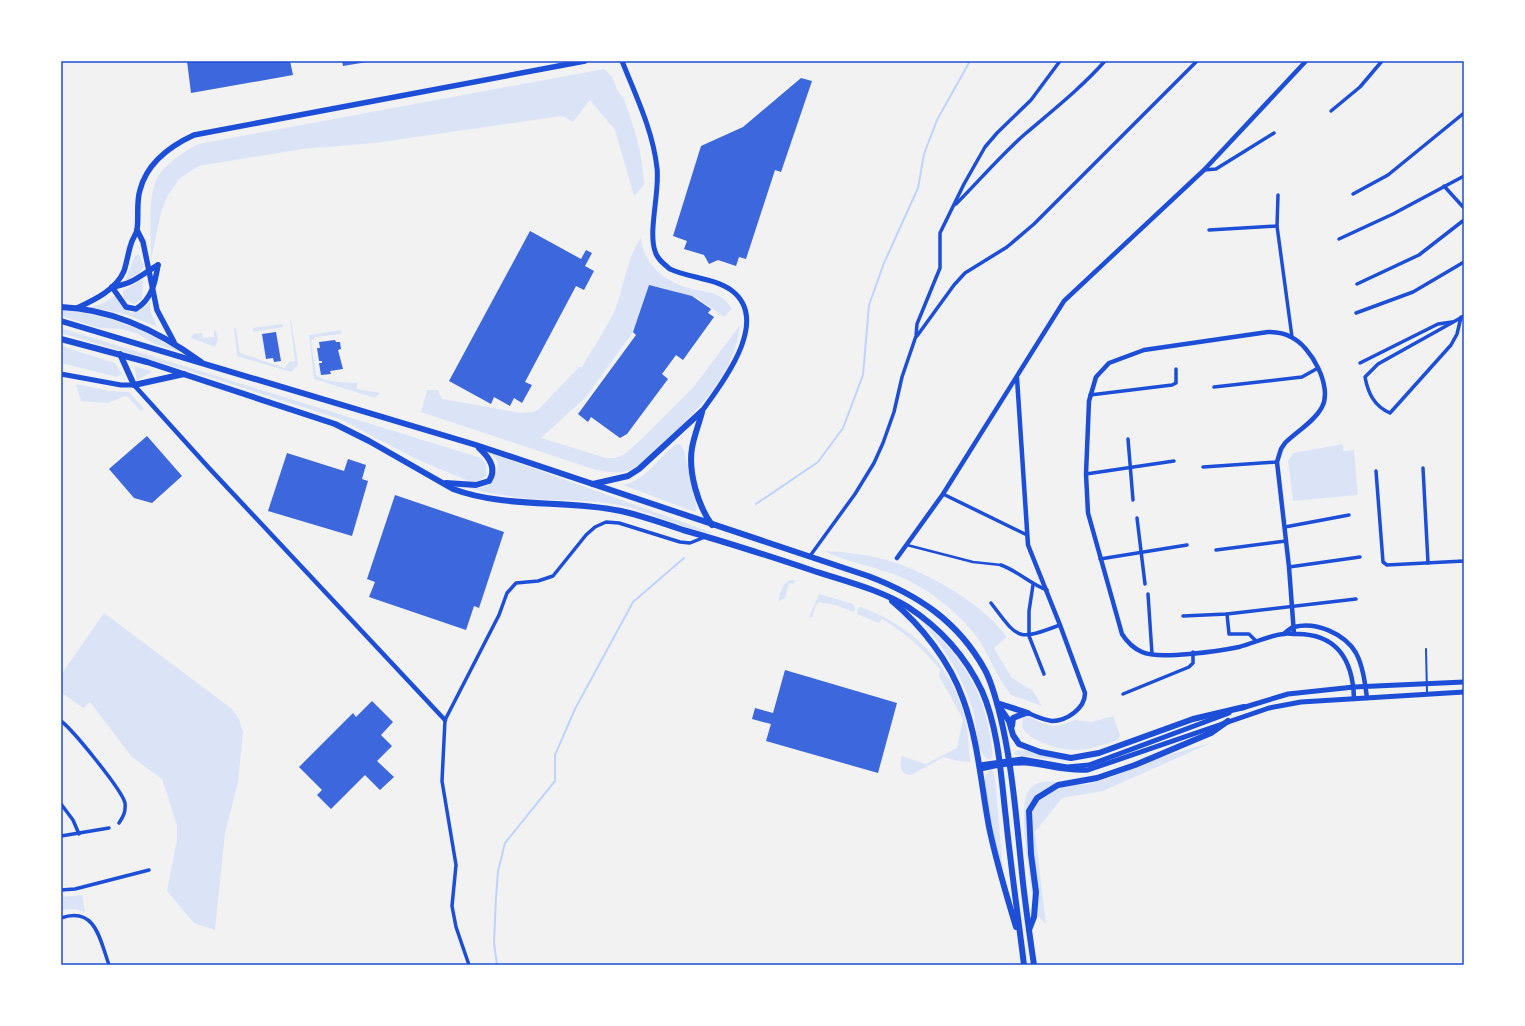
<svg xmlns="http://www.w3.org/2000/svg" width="1525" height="1026" viewBox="0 0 1525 1026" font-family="Mulish,sans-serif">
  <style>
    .green { fill: #dbe4f7 }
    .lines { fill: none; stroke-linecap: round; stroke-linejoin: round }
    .stream { stroke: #bfd3fe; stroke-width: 2 }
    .building { fill: #3d67dc }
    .service { stroke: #1d4ed8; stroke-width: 2 }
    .pedestrian { stroke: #1d4ed8; stroke-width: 2.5 }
    .minor { stroke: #1d4ed8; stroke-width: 3.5 }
    .tertiary { stroke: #1d4ed8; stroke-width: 4.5 }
    .secondary { stroke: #1d4ed8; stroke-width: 5 }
    .primary { stroke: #1d4ed8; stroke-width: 5.5 }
    .trunk { stroke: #1d4ed8; stroke-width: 6 }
    .neatline { fill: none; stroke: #1d4ed8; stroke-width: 1.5 }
  </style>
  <rect width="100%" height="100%" fill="#f2f2f2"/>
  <!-- green -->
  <g class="green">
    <path d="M 604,69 C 617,78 614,90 623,97 C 634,126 643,153 644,185 L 634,196 L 615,130 L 590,100 L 573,122 L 562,116 L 375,143 L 302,149 L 199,166 L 180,178 L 168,195 L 161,212 L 151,260 C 151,236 148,209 154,186 C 158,168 183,152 198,144 Z"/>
    <path d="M 641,238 C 644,267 668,284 696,290 C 712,293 722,293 732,309 L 724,317 L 696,297 L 649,285 L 633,332 L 586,397 L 541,438 L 606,458 L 615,458 L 623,455 L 642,439 L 692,389 L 740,325 C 736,372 696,413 663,443 C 653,452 643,463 632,469 C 621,475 608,472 596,470 L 421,412 L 427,390 L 438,390 L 442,399 L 521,413 L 534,412 L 539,409 L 579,367 L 582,367 C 592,349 605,331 614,312 C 625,287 625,260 641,238 Z"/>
    <polygon points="139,254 144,267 139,273 125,281 135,256"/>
    <polygon points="143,279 142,299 134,304 124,299 123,291"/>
    <path d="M 115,296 C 119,304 123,309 132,313 L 141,310 L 150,302 L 150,311 L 157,327 L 128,315 L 90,307 L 101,304 Z"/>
    <path d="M 61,310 C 107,314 142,328 181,352 L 155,344 L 138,334 L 122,329 L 99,328 L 61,316 Z"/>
    <polygon points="290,320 291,320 298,363 297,367 291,372 237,356 234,328 236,328 240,353 285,368 289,362 295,361"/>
    <polygon points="283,324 283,327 253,332 253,328"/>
    <polygon points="61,328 481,458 486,464 486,476 478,482 471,482 416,459 340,419 209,377 61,333"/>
    <polygon points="216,330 218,339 215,347 191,338 193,334 202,333 203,338 214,337 214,331"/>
    <path d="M 341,330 L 341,334 L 316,337 L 311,341 L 316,375 C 326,383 345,382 357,383 L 357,389 L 380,393 L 375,398 L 314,379 L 309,335 Z"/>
    <polygon points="61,346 115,363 122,374 117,377 61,363"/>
    <polygon points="134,366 151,371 150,373 137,380"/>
    <polygon points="76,384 110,391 129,392 144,409 141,411 128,397 125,396 108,403 81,401"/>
    <path d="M 677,444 L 681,445 L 684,451 L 697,509 L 695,512 L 623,485 C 647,480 658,457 677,444 Z"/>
    <polygon points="1343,444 1343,451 1354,450 1358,495 1293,501 1288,461 1293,453"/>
    <path d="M 488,452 L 713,533 C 700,535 645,511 628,507 C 596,499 564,501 531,499 C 510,497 489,493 468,488 C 488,489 496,484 498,463 L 494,456 Z"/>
    <path d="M 824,551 C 849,552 873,555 896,563 C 934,576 984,605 1007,637 L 994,648 L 1011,677 L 1033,691 L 1042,706 L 1011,695 C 995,676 989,651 973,632 C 952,607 926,587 896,575 C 872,566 847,562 824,551 Z"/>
    <path d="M 791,580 L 800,581 L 795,581 L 793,584 L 789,583 L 785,598 L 778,601 C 781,592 781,583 791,580 Z"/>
    <polygon points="819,594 853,604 855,608 854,612 835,605 819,602 816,605 812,618 809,617"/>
    <path d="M 861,607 C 912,625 952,665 965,719 C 968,732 969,748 970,762 L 958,761 L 944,757 L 911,775 C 900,775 899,765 902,756 L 926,764 L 957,748 L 963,719 L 939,676 L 940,670 C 923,648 905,633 882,619 L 879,623 L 857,614 L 858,608 Z"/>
    <polygon points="104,613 232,709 239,719 243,732 238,783 225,833 215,930 194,923 167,891 177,839 177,825 162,779 132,757 90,702 83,708 61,692 61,675"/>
    <path d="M 919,619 C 956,649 983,687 990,736 C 991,744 994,752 991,760 C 975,756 977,728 974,714 C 964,678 944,646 919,619 Z"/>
    <path d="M 1023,716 L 1028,716 L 1039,722 L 1053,726 L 1061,725 L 1075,720 L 1092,722 L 1113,716 L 1120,735 L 1118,740 C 1090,749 1076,755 1046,744 C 1036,740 1028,737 1022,727 Z"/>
    <path d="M 1211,743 L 1103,791 L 1062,798 L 1035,832 L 1046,924 L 1038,916 L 1034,906 C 1031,881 1017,812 1028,792 C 1038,772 1069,787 1087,784 C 1107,781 1130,768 1150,761 C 1169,754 1190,749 1211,743 Z"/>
    <polygon points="1023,750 1073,762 1015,755 1015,751"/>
    <polygon points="992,769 995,779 1004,882 992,829 984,780 986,774"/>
    <polygon points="82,895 85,912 74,909 61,910 61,897"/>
  </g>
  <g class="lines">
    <!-- stream -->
    <g class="stream">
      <polyline points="756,504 818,462 843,428 863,375 869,305 884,263 918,188 924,154 937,120 970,61"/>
      <polyline points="497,965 494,943 496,898 498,871 505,843 555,781 555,755 575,709 633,602 684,558"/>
    </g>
  </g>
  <!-- building -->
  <g class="building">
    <polygon points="187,61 290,61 293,75 191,93"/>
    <polygon points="342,61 366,61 367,62 343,66"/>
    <polygon points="801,78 812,81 781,172 775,170 746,259 739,257 736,266 718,260 709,264 704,255 684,249 687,241 673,236 701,146 743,127"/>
    <polygon points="530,231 581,259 586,250 592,253 585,266 594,271 584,290 576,286 525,382 532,385 522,403 514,398 510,406 494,397 491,404 449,381"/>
    <polygon points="649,285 692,296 711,309 708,313 714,317 683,360 676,355 662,374 668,379 627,434 620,438 591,417 588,422 578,414 636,335 633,332"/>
    <polygon points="276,332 281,361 274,362 273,358 266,359 262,334"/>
    <polygon points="335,340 336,342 340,342 341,349 338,350 343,369 330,371 331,374 321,375 319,363 322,363 322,361 319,361 317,348 320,348 319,342"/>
    <polygon points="147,436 182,476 152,503 134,498 109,469"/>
    <polygon points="287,453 344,471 348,459 366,465 362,479 368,481 352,536 268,511"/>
    <polygon points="395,495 504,532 479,608 474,606 466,630 369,597 375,582 367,579"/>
    <polygon points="785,670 897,703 878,773 766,741 771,724 752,719 755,708 773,713"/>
    <polygon points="372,701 393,722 381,735 392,746 377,761 394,777 380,790 365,775 331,809 317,795 322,790 299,767 353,713 356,717"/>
  </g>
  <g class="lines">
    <!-- service -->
    <polyline class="service" points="1426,649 1427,693"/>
    <!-- pedestrian -->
    <polyline class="pedestrian" points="907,545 973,562 1001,565"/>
    <!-- minor -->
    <g class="minor">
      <polyline points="1331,111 1360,87 1382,61"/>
      <polyline points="1204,170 1216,169 1274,133"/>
      <polyline points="1444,186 1464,208"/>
      <polyline points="1353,194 1388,175 1464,113"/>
      <polyline points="1278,195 1277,226 1292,337"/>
      <path d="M 956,204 C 979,181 1001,155 1025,134 C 1053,110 1081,88 1105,61"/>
      <polyline points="1209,230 1277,226"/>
      <polyline points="1339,239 1393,214 1464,176"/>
      <polyline points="1357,284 1419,255 1464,220"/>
      <polyline points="1356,313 1413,292 1464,262"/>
      <path d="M 1461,317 L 1457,334 L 1451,345 L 1390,413 C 1374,406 1368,393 1365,377 L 1378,364 L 1464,316"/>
      <polyline points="917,336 954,285 965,273 1007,247 1034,224 1197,61"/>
      <polyline points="1360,363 1438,324 1452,322"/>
      <polyline points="1214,387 1302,377 1318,368"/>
      <polyline points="1090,395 1172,385 1176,383 1176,369"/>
      <polyline points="1128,439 1133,500"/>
      <polyline points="1203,467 1277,462"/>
      <polyline points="1423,468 1428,563"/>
      <polyline points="1376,471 1383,562 1387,565 1464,561"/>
      <polyline points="1086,474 1174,461"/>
      <polyline points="943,494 1027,535"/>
      <polyline points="1137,518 1145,584"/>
      <polyline points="1285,527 1349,515"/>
      <polyline points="1216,550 1286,541"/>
      <polyline points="810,556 855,494 874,463 883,443 894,412 902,377 916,336 917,324 940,268 940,233 964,184 985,147 997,133 1031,100 1060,61"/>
      <polyline points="1100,559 1187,545"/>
      <path d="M 1001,565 C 1018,571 1030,584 1047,590"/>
      <polyline points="1289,567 1360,557"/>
      <polyline points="1033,585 1029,611 1029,636 1044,674"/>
      <polyline points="1148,594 1152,654"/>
      <path d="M 991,603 C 1019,640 1017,641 1060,625"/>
      <polyline points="1227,614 1229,634 1249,634 1256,641"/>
      <polyline points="1183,616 1227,614 1356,599"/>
      <polyline points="1123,694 1189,667 1193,663 1193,652"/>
      <path d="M 61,721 C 73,730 122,790 125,803 C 126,812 123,817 119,823"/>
      <polyline points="61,804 73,820 79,834"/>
      <polyline points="61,836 109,828"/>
      <polyline points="61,890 75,889 149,870"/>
      <path d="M 61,918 C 96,906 100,940 109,965"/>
      <polyline points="469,965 456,927 452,906 456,865 442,781 445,720 499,615 507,593 516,583 538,581 553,576 586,535 595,527 606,522 619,523 680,542 690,543 705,537"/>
    </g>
    <!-- tertiary -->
    <g class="tertiary">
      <path d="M 1017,378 L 1028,545 L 1060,625 L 1085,693 C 1085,709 1066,721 1052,721 C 1043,720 1035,716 1028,713"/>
      <polyline points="134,385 209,468 445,720"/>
      <polyline points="897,558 943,494 1064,301 1204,170 1306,61"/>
      <path d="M 1284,634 C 1287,631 1291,628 1294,627 C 1316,621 1345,634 1356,653 C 1363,666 1365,683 1367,698"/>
      <path d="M 1294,634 L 1289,567 L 1277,462 L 1281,449 L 1285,443 C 1296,432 1315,421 1322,407 C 1333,387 1311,346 1291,337 C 1284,333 1276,332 1268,332 L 1144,350 L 1109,363 L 1096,377 L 1089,401 L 1086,474 L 1088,513 L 1122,634 C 1127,642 1133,648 1142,652 C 1158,660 1220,651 1239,647 C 1254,643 1268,636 1283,634 C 1287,633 1291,634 1295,634 C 1337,633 1353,660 1354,699"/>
    </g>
    <!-- secondary -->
    <g class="secondary">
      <path d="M 622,61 C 636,96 653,131 657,168 C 660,191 648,231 655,251 C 657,259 664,264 670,269 C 689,278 714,278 731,290 C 772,320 722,383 702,411"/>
      <polyline points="61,374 121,385 134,385"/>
      <polyline points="1242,708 1288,694 1354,687 1464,682"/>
      <polyline points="980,765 1022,759 1067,767 1089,765 1229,713"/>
      <path d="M 980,769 C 995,766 1011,762 1026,763 C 1048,765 1066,772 1088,770 L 1269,708 L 1301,702 L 1464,692"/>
    </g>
    <!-- primary -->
    <g class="primary">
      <polyline points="137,230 143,242 157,310 174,342"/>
      <path d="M 112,287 L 126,307 L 136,309 C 152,299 155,283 158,265"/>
      <path d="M 112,287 C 135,283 139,276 158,265"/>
      <path d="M 77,308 C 94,300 116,290 124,271 C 127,262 128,253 131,244 C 132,239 136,235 137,230 C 139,217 136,203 140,190 C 147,163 170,146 194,135 L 585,61"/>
    </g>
    <!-- trunk -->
    <g class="trunk">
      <path d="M 61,307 C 112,309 160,332 201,362"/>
      <path d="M 61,321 L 476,445 L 868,576 C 918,595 958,621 985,670 C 993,685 997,703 1001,719 C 1012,766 1016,815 1021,863 C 1024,897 1029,931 1034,965"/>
      <path d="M 61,339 L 147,362 L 335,424 L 369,441 L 453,489 C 507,509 566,499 621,511 C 642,516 663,523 683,530 C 726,542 769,556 811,570 C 844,581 879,589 908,607 C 940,628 966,657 982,691 C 999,730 1001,777 1006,819 C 1011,868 1018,916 1024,965"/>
      <polyline points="120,354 134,385 184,374"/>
      <path d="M 702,412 C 699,424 694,436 692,448 C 688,472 698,506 712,525"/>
      <path d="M 446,483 L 476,485 L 489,481 C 498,468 488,456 479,448"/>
      <polyline points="593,484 628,476 639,469 702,411"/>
      <path d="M 892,601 C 922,626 950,662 963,699 C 978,740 981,784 989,827 C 996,861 1006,894 1016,927"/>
      <polyline points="997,703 1028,713"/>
      <polyline points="1000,708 1009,721 1013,735 1019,744 1040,752 1071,758 1099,753 1193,719 1244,707"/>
      <polyline points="1012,726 1013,718 1026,713"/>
      <polyline points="1029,930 1034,917 1036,892 1031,854 1029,811 1037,798 1058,785 1097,778 1135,765 1211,733 1228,721"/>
    </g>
  </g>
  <!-- border -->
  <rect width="1525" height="1026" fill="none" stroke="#ffffff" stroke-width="124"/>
  <rect x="62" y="62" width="1401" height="902" class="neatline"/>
</svg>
